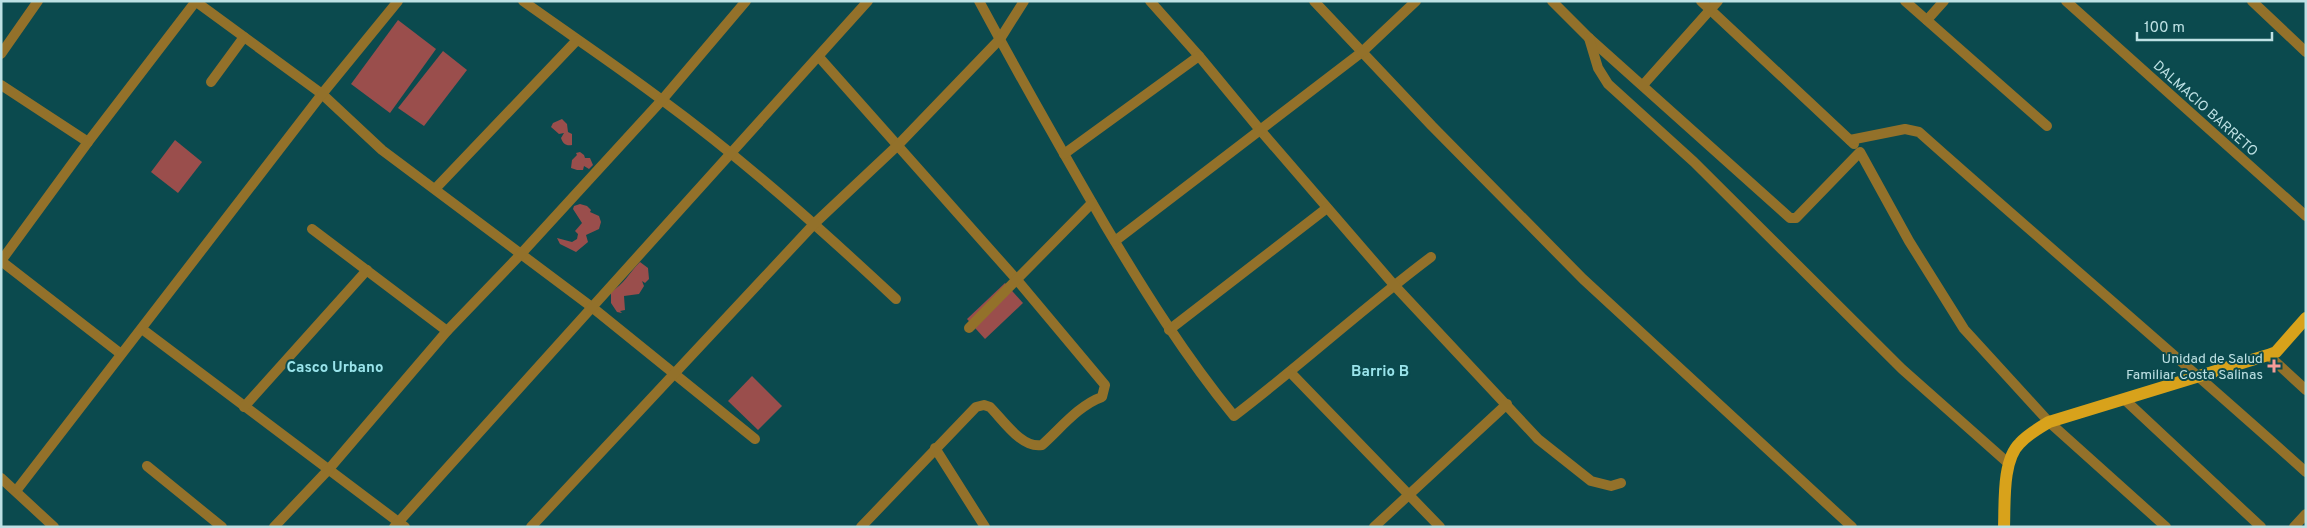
<svg xmlns="http://www.w3.org/2000/svg" width="2307" height="528" viewBox="0 0 2307 528" font-family="Overpass,sans-serif">
  <style>
    .green { fill: #9a4e4c }
    .lines { fill: none; stroke-linecap: round; stroke-linejoin: round }
    .minor { stroke: #93712a; stroke-width: 10 }
    .major { stroke: #d8a21b; stroke-width: 12 }
    .poi-dot { fill: #f59b97; stroke: #0b4a4e; stroke-width: 2 }
    .labels { text-anchor: middle; stroke-width: 4; stroke-linejoin: round; paint-order: stroke }
    .street-label { font-size: 14px; fill: #bee1e4; stroke: #0b4a4e }
    .poi-label { font-size: 14px; fill: #bee1e4; stroke: #0b4a4e; text-anchor: end }
    .neighbourhood-label { font-size: 15px; font-weight: bold; fill: #9ae4eb; stroke: #0b4a4e }
  </style>
  <rect width="100%" height="100%" fill="#0b4a4e"/>
  <!-- green -->
  <g class="green">
    <polygon points="398,20 436,49 390,113 351,84"/>
    <polygon points="443,51 467,70 424,126 398,108"/>
    <path d="M 562,119 L 567,124 L 568,132 L 572,134 L 572,145 C 566,146 563,144 561,138 L 564,133 L 559,134 L 551,127 L 553,123 Z"/>
    <polygon points="175,140 202,162 178,193 151,172"/>
    <polygon points="580,152 584,155 585,158 590,158 593,165 589,169 584,166 583,170 577,170 571,168 572,160 577,155 576,153"/>
    <polygon points="580,204 587,206 591,210 590,212 599,216 601,222 599,229 586,235 588,242 576,252 560,244 557,238 572,242 577,239 578,234 575,231 582,223 573,209 574,206"/>
    <path d="M 640,262 L 648,268 L 649,279 L 645,283 L 642,281 L 644,286 L 639,294 L 624,296 L 625,310 L 620,311 L 622,313 L 617,312 L 611,303 L 611,292 C 624,284 629,273 640,262 Z"/>
    <polygon points="1005,283 1023,303 985,339 967,319"/>
    <polygon points="752,376 782,406 758,430 728,401"/>
  </g>
  <g class="lines">
    <!-- minor -->
    <g class="minor">
      <polyline points="195,1 322,94 382,150 593,308 755,439"/>
      <path d="M 523,1 C 569,34 617,66 662,100 C 745,161 821,229 896,299"/>
      <path d="M 979,1 C 1020,77 1062,151 1105,225 C 1145,292 1185,356 1234,416 C 1301,365 1363,308 1431,257"/>
      <polyline points="1150,1 1199,56 1261,131 1394,285 1538,439 1591,481 1611,486 1621,483"/>
      <polyline points="1314,1 1432,126 1583,279 1852,527"/>
      <polyline points="1552,1 1589,38 1790,218 1796,218 1860,152 1909,241 1964,329 2049,422 2166,527"/>
      <polyline points="1701,1 1854,144"/>
      <polyline points="1905,1 2047,126"/>
      <polyline points="2066,1 2306,216"/>
      <polyline points="2252,1 2306,52"/>
      <polyline points="1927,20 1944,1"/>
      <polyline points="1589,38 1598,68 1608,84 1694,162 1902,369 2008,463"/>
      <polyline points="1,54 38,1"/>
      <path d="M 819,57 L 1017,280 L 1105,385 L 1102,397 C 1079,405 1060,429 1042,445 C 1022,449 1003,420 990,407 L 984,405 L 976,407 L 861,527"/>
      <polyline points="211,82 244,37"/>
      <polyline points="1,85 88,142"/>
      <polyline points="1643,85 1718,1"/>
      <path d="M 1850,140 L 1905,129 L 1919,132 C 2047,246 2178,357 2306,472"/>
      <polyline points="1064,154 1199,56"/>
      <polyline points="435,189 577,40"/>
      <polyline points="312,229 447,331"/>
      <polyline points="1115,241 1362,52 1416,1"/>
      <polyline points="1,261 88,142 196,1"/>
      <polyline points="1,261 121,354"/>
      <polyline points="969,328 1092,203"/>
      <polyline points="142,329 405,527"/>
      <polyline points="1169,330 1327,208"/>
      <polyline points="2268,355 2306,390"/>
      <polyline points="1291,373 1440,527"/>
      <polyline points="2124,399 2261,527"/>
      <polyline points="244,407 367,270"/>
      <polyline points="935,448 985,527"/>
      <polyline points="147,466 222,527"/>
      <polyline points="1,478 54,527"/>
      <polyline points="16,491 322,94 398,1"/>
      <polyline points="274,527 329,469 447,331 520,255 662,100 746,1"/>
      <polyline points="394,527 868,1"/>
      <polyline points="531,527 815,223 898,145 1000,39 1024,1"/>
      <polyline points="1374,527 1507,404"/>
      <polyline points="2294,527 2306,514"/>
    </g>
    <!-- major -->
    <path class="major" d="M 2004,527 C 2005,503 2002,460 2020,443 C 2028,434 2039,428 2049,422 L 2268,355 L 2276,352 L 2306,318"/>
  </g>
  <!-- markers -->
  <path class="poi-dot" d="M2271.5 358.5h5v5h5v5h-5v5h-5v-5h-5v-5h5z"/>
  <g class="labels">
    <!-- street labels -->
    <g class="street-label">
      <text transform="translate(2206 108) rotate(42)" y="5">DALMACIO BARRETO</text>
    </g>
    <!-- poi labels -->
    <g class="poi-label">
      <text x="2263" y="363">Unidad de Salud<tspan x="2263" dy="16">Familiar Costa Salinas</tspan></text>
    </g>
    <!-- neighbourhood labels -->
    <g class="neighbourhood-label">
      <text x="335" y="372">Casco Urbano</text>
      <text x="1380" y="376">Barrio B</text>
    </g>
  </g>
  <!-- border -->
  <rect width="2307" height="528" fill="none" stroke="#bee1e4" stroke-width="5"/>
  <!-- scale -->
  <path d="M2137 32v8h135v-8" fill="none" stroke="#bee1e4" stroke-width="2.5"/>
  <text x="2144" y="32" font-size="15" fill="#bee1e4" stroke="#0b4a4e" stroke-width="4" paint-order="stroke">100 m</text>
</svg>
